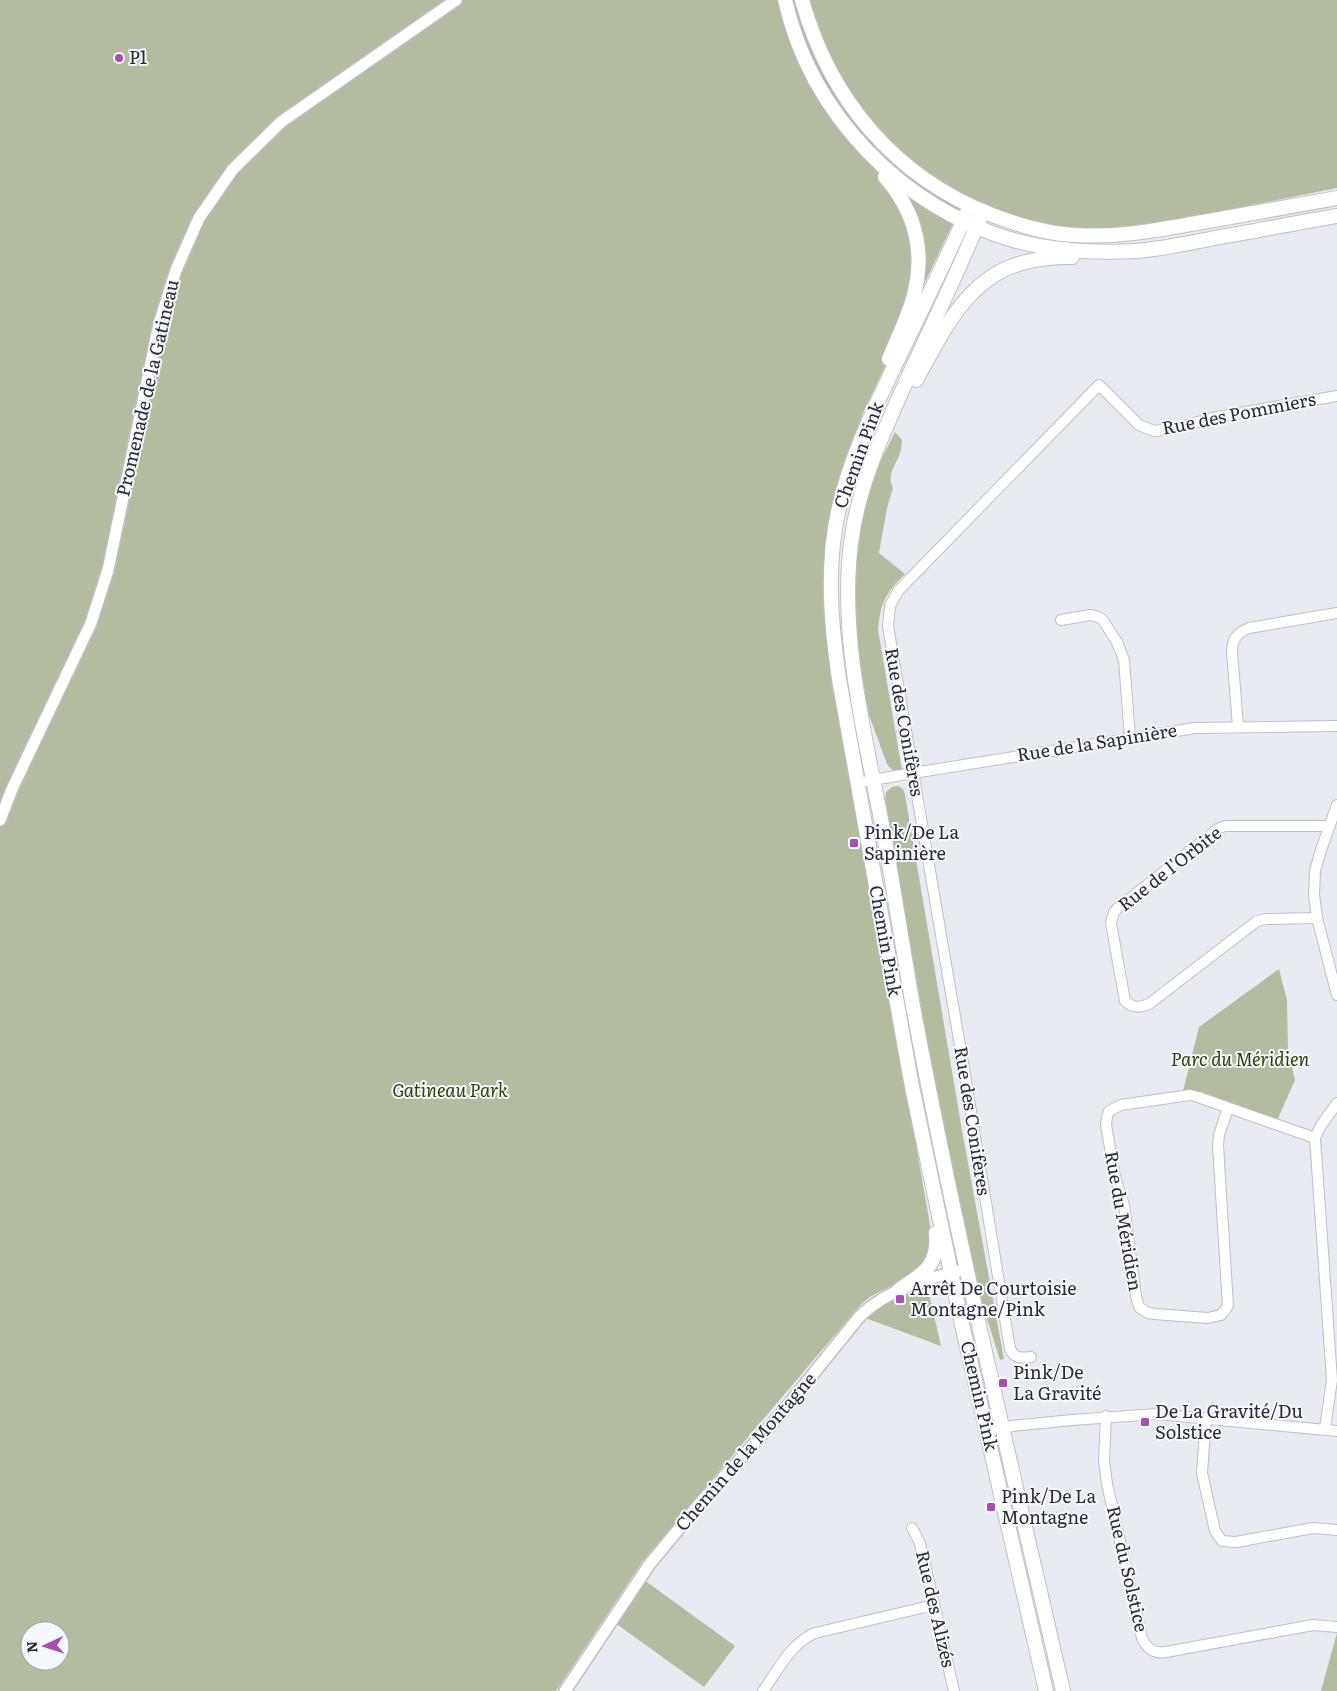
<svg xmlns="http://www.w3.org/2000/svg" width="1337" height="1691" viewBox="0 0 1337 1691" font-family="Literata,serif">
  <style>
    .green { fill: #b3bca0; fill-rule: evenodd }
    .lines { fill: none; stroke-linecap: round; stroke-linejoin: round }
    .minor-casing { stroke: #bdc0c6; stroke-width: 12 }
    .tertiary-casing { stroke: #bdc0c6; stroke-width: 14 }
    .secondary-casing { stroke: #bdc0c6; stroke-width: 16 }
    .minor { stroke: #fff; stroke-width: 10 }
    .tertiary { stroke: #fff; stroke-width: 11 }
    .secondary { stroke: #fff; stroke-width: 14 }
    .poi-dot { fill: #ab4cb5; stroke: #f5f9ff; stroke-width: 2 }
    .labels { text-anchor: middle; stroke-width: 4; stroke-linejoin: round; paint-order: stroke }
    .poi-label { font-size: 18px; fill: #2a2b2d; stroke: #f5f9ff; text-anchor: start }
    .street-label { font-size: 18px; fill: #2a2b2d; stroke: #f5f9ff }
    .park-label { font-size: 18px; font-style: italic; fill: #303e01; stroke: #f5f9ff }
  </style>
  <rect width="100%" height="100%" fill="#e8ebf1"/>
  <!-- green -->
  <g class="green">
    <path d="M 0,0 L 1337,0 L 1337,188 L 1178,220 L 1118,228 L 1074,229 L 1034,223 L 965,198 L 863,413 L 836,497 L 835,681 L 929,1219 C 930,1230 933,1240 930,1250 C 923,1277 891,1284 870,1297 C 865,1300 860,1306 856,1310 L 642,1562 L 556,1691 L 0,1691 ZM 30,1631 L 60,1631 L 60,1661 L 30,1661 Z"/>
    <path d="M 895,432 L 902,440 C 901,444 902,449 900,453 C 896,466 886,473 893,488 L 887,508 L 879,553 L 905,574 C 886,592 880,604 878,630 L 902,770 C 894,772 891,770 887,764 L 869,715 L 856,646 L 852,593 L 861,519 L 874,474 Z"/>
    <polygon points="898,786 903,789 905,795 963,1136 1004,1359 1000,1360 983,1306 963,1223 947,1141 927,1041 885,798 886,792 892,787"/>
    <polygon points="1279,969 1287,1000 1288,1050 1295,1080 1275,1125 1182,1095 1199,1027"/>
    <polygon points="926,1280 941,1346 860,1316"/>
    <polygon points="640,1577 735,1646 704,1687 611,1620"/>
    <polygon points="1337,1633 1337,1691 1321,1691"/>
  </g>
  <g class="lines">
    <defs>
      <g id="minor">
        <polyline points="1061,620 1090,615 1096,616 1102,619 1117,642 1124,660 1130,738"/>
        <path d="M 1238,726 L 1232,652 C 1232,639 1237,633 1249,628 L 1337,613"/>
        <polyline points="867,781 913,773 1195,728 1337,726"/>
        <polyline points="1337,805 1321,850 1315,871 1314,895 1317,918 1337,995"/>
        <path d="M 1317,918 L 1266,919 L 1257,921 L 1149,1004 C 1139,1008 1133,1008 1125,1001 L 1111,923 L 1114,912 L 1118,908 L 1218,829 L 1225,826 L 1329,826"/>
        <polyline points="1228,1108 1219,1135 1218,1145 1228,1306 1221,1315 1208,1318 1155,1314 1148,1313 1139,1307 1136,1296 1124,1205 1115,1177 1106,1125 1107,1117 1109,1111 1121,1105 1190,1095 1198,1097 1315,1138"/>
        <path d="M 1031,1357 C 1021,1358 1015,1359 1010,1349 L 964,1069 L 888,626 L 890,606 L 898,591 L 1099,385 L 1139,425 L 1154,431 L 1172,429 L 1216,417 L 1337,396"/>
        <path d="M 1106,1416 L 1104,1460 L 1107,1484 L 1142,1638 C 1147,1649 1154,1654 1166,1652 L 1313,1625 L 1337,1627"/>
        <polyline points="1206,1418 1202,1473 1215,1531 1222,1541 1236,1542 1313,1528 1337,1530"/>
        <polyline points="1325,1428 1332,1380 1315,1138 1320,1127 1337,1103"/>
        <polyline points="987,1431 1012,1426 1072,1420 1157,1414 1337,1431"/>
        <polyline points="912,1528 920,1543 954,1691"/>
        <path d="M 763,1691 C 778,1670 791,1643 815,1633 L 934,1605"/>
      </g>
      <g id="tertiary">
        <polyline points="0,820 12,789 91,623 108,570 159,324 176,270 199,218 233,169 281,122 456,0"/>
        <path d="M 565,1691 L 649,1565 L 701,1502 L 780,1415 L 860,1316 C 889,1288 929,1278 967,1269"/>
      </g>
      <g id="secondary">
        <path d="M 785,0 C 811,114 901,207 1013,240 C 1052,251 1096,253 1136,251 C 1163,249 1189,243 1215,238 C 1255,231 1296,223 1337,216"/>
        <path d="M 802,0 C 830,100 895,177 992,215 C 1019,225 1047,234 1076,235 C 1119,238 1161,229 1203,222 C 1248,214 1293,206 1337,198"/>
        <path d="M 885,177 C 914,210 925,247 915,291 C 910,314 898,337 889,359"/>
        <path d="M 970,206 C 947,258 922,309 897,361 C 874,409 849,459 838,512 C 826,567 831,624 839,679 L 912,1087 L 961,1320 L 1046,1691"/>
        <path d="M 983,211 C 958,273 928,333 901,393 C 881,438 861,482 853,530 C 835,636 870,752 888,857 C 896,905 904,953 912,1001 C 955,1232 1010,1461 1063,1691"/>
        <path d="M 916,380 C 942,334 966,278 1022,263 C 1038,258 1055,257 1072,257"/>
        <path d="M 899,1290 C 924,1273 939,1266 936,1233"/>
      </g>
    </defs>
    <!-- minor casing -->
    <use href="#minor" class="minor-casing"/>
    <!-- tertiary casing -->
    <use href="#tertiary" class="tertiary-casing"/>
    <!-- secondary casing -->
    <use href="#secondary" class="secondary-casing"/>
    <!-- minor -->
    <use href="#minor" class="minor"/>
    <!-- tertiary -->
    <use href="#tertiary" class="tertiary"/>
    <!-- secondary -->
    <use href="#secondary" class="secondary"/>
  </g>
  <!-- markers -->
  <g class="poi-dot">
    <circle cx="119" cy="58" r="5"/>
    <rect x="849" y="838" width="10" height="10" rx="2.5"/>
    <rect x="895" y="1294" width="10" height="10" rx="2.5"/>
    <rect x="998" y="1378" width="10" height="10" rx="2.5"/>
    <rect x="1140" y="1417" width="10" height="10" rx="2.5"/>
    <rect x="986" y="1502" width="10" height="10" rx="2.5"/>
  </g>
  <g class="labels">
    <!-- poi labels -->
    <g class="poi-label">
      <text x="129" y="64">P1</text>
      <text x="864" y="839">Pink/De La<tspan x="864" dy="21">Sapinière</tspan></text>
      <text x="910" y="1295">Arrêt De Courtoisie<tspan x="910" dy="21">Montagne/Pink</tspan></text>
      <text x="1013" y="1379">Pink/De<tspan x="1013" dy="21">La Gravité</tspan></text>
      <text x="1155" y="1418">De La Gravité/Du<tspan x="1155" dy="21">Solstice</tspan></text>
      <text x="1001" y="1503">Pink/De La<tspan x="1001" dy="21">Montagne</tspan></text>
    </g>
    <!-- street labels -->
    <g class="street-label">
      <text transform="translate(148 388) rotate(-77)" y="6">Promenade de la Gatineau</text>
      <text transform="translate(1239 414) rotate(-11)" y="6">Rue des Pommiers</text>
      <text transform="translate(859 455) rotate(-70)" y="6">Chemin Pink</text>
      <text transform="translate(904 722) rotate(80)" y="6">Rue des Conifères</text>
      <text transform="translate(1097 743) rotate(-9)" y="6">Rue de la Sapinière</text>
      <text transform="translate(1170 869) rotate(-38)" y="6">Rue de l'Orbite</text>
      <text transform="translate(885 941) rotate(80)" y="6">Chemin Pink</text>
      <text transform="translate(972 1121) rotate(81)" y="6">Rue des Conifères</text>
      <text transform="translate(1123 1221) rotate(80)" y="6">Rue du Méridien</text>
      <text transform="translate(979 1396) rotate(77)" y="6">Chemin Pink</text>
      <text transform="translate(746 1452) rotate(-49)" y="6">Chemin de la Montagne</text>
      <text transform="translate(1127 1569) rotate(77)" y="6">Rue du Solstice</text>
      <text transform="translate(935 1609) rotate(77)" y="6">Rue des Alizés</text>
    </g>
    <!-- park labels -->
    <g class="park-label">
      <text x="1240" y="1066">Parc du Méridien</text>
      <text x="450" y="1097">Gatineau Park</text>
    </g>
  </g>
  <!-- north arrow -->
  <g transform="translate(45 1646) rotate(266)"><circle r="24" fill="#f5f9ff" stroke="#a4a7ab"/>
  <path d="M0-4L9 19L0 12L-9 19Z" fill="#ab4cb5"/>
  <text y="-8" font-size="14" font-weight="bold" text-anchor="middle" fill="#2a2b2d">N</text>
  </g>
</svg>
